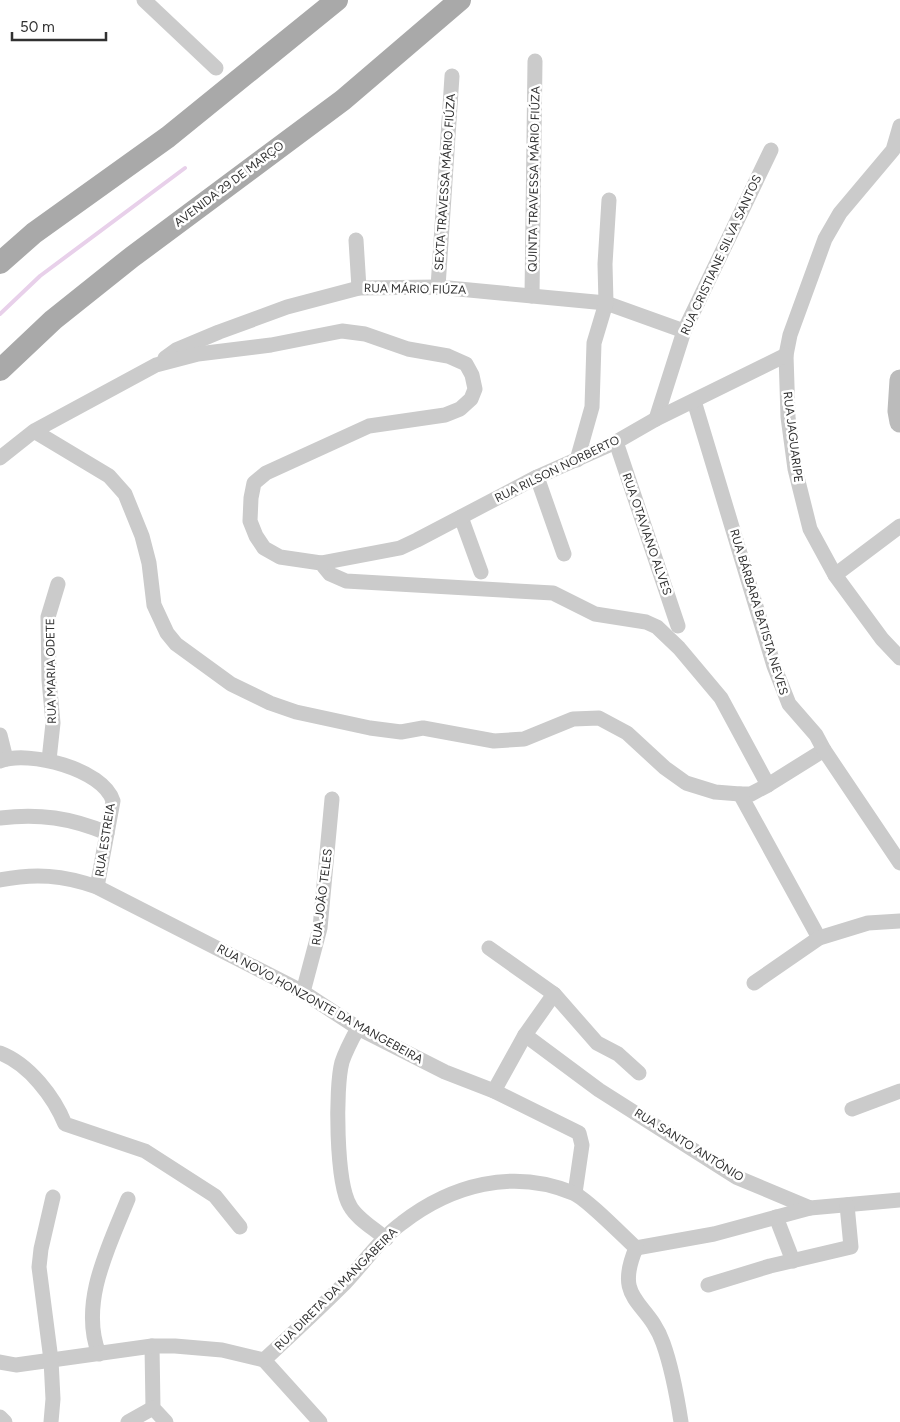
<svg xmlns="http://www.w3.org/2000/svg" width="900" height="1422" viewBox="0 0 900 1422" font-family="Figtree,sans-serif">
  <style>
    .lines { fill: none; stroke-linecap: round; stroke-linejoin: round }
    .stream { stroke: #e8d0ea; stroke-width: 4 }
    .street { stroke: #cbcbcb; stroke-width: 15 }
    .secondary { stroke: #bbb; stroke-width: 21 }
    .primary { stroke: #a9a9a9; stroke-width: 22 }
    .labels { text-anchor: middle; stroke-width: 5; stroke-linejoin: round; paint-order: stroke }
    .street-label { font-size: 12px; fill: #313131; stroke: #fff }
  </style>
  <rect width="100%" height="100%" fill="#fff"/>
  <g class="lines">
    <!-- stream -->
    <polyline class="stream" points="0,314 40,276 185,168"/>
    <!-- street -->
    <g class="street">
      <polyline points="144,0 216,68"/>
      <polyline points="900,126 893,150 840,213 825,239 790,335 786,355 788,417 795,469 810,529 835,575 882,639 900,658"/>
      <polyline points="356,240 359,288"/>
      <polyline points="438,287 452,76"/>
      <polyline points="532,296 535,61"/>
      <polyline points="165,358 176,350 219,332 287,307 359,288 438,287 606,303 684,331"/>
      <polyline points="694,401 774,666 789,704 816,735 824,750 768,785"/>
      <polyline points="656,419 684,331 771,150"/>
      <polyline points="616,442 678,626"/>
      <polyline points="0,458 34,431 109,476 125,494 142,536 149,563 154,605 167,633 176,644 231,684 270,703 296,712 370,728 401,732 423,728 494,741 524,739 573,719 599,718 627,733 665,768 686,783 715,792 740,794 751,794 768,785 721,698 679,648 657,627 646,622 595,614 553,593 346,581 330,574 321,563 280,557 264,548 256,536 250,521 251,498 254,483 266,473 369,426 445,415 460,409 471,399 475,389 472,375 466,364 448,356 408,349 365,334 342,331 271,345 198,354 156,365 34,431"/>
      <polyline points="577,460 592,407 594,343 606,303 605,264 609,200"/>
      <polyline points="537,477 564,554"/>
      <polyline points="461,517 481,572"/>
      <polyline points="321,563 400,548 417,540 537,477 616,442 656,419 786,355"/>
      <polyline points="835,575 900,526"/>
      <polyline points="0,735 6,759"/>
      <polyline points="824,750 900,863"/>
      <polyline points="49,760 53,723 49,680 48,617 58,584"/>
      <path d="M 0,761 C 29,750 103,769 113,801 L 97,887"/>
      <polyline points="740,794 819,938"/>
      <path d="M 0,818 C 39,813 71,818 107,833"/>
      <path d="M 0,880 C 35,873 63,875 97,887 L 303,992 L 358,1028 L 445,1072 L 494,1091 L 579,1133 L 582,1145 L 575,1193"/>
      <polyline points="489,948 554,994 597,1043 618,1054 639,1073"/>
      <polyline points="754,983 819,938 868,923 900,921"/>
      <polyline points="303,992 320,928 332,799"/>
      <path d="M 358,1028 C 352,1039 346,1050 342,1062 C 335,1088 336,1183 350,1206 C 357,1219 375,1229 386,1239"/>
      <polyline points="525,1035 599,1090 736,1177 810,1208 900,1200"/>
      <path d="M 0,1053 C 29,1064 54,1097 65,1124 L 145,1151 L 215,1196 L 240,1227"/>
      <polyline points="494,1091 525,1035 554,994"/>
      <polyline points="852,1109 900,1091"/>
      <polyline points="776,1217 793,1261"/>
      <polyline points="636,1248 714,1234 810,1208"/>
      <polyline points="708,1285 770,1266 851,1247 847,1205"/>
      <polyline points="152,1346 153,1408 166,1422"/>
      <path d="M 99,1354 C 79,1303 109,1246 128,1199"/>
      <polyline points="264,1360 320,1422"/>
      <path d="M 0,1362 L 16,1365 L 152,1346 L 175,1346 L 222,1350 L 264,1360 C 291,1335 318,1310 344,1284 C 363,1264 380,1239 402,1223 C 451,1185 513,1168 573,1193 C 586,1198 623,1236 636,1248 C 613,1302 648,1300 663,1343 C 672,1368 677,1396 681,1422"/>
      <polyline points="0,1417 5,1422"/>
      <polyline points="51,1422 53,1399 51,1360 39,1267 41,1249 53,1197"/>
      <polyline points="128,1422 153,1408"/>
    </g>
    <!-- secondary -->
    <polyline class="secondary" points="900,380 898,411 900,422"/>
    <!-- primary -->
    <g class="primary">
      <polyline points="0,263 34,233 168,137 337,0"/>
      <polyline points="0,370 53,320 132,257 343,100 460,0"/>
    </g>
  </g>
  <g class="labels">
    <!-- street labels -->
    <g class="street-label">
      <text transform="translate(534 179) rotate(-89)" y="4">QUINTA TRAVESSA MÁRIO FIÚZA</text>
      <text transform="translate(445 182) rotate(-86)" y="4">SEXTA TRAVESSA MÁRIO FIÚZA</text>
      <text transform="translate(229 184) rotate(-37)" y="4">AVENIDA 29 DE MARÇO</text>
      <text transform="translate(721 255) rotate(-65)" y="4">RUA CRISTIANE SILVA SANTOS</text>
      <text transform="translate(415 289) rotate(1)" y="4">RUA MÁRIO FIÚZA</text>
      <text transform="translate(793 437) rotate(83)" y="4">RUA JAGUARIPE</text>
      <text transform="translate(557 469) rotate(-26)" y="4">RUA RILSON NORBERTO</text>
      <text transform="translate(647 534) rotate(71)" y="4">RUA OTAVIANO ALVES</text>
      <text transform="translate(759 612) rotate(73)" y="4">RUA BÁRBARA BATISTA NEVES</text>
      <text transform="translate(51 671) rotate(-91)" y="4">RUA MARIA ODETE</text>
      <text transform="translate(105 840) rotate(-81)" y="4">RUA ESTREIA</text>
      <text transform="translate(322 897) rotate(-83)" y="4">RUA JOÃO TELES</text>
      <text transform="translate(320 1004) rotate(29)" y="4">RUA NOVO HONZONTE DA MANGEBEIRA</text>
      <text transform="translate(689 1145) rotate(32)" y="4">RUA SANTO ANTÔNIO</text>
      <text transform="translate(336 1289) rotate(-45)" y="4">RUA DIRETA DA MANGABEIRA</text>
    </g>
  </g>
  <!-- scale -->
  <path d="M12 32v8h94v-8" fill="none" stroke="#313131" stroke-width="2.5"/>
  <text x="20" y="32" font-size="15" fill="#313131" stroke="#ffffff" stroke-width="4" paint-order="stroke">50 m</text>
</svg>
